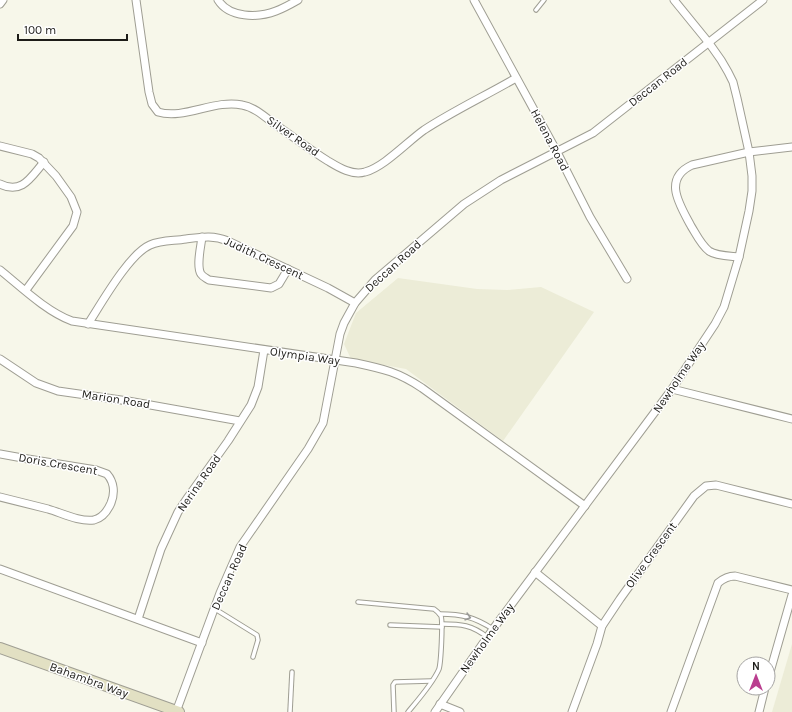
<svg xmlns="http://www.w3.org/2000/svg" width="792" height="712" viewBox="0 0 792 712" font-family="Karla,sans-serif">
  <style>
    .built { fill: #ececd7 }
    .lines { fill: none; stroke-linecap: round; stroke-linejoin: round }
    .lane-casing { stroke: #9f9e93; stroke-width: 5.5 }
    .street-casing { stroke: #9f9e93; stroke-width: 9 }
    .secondary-casing { stroke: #9f9e93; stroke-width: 12 }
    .lane { stroke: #fff; stroke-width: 3.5 }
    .street { stroke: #fff; stroke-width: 7 }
    .secondary { stroke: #e2e0c3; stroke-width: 10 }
    .oneway { stroke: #999997 }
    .labels { text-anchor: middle; stroke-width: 3; stroke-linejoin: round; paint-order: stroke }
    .street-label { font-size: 12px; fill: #1d1c18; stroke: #fff }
  </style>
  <rect width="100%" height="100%" fill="#f7f7ea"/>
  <!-- built -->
  <g class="built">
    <polygon points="398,278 477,289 507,290 541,287 594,312 503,441 406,369 351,359 344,344 356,313"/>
    <polygon points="792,644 792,712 772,712"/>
  </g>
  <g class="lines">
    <defs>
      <g id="lane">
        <polyline points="536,10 544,0"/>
        <path d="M 358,602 L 434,609 C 437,611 439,613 441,616 C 443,622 441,662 439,669 C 433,683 418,700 408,712"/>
        <polyline points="215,609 257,635 258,640 253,657"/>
        <path d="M 440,614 C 462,614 474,617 493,629"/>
        <path d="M 442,624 C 461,624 472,625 487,637"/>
        <polyline points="390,625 442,627"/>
        <polyline points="290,712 292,672"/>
        <polyline points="394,712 393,685 395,682 431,681"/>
      </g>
      <g id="street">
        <path d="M 136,0 L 149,92 L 152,104 L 158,112 C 184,120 215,99 242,105 C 254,107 264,116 273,123 C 291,135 309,149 328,161 C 338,167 352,176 365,172 C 384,167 407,142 424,130 C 453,111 485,96 516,78"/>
        <path d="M 218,0 C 229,18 258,18 276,11 C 284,8 291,4 298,0"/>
        <polyline points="474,0 557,152 590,217 627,279"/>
        <polyline points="0,4 3,0"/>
        <polyline points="0,146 32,154 39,158 56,176 71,197 77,212 73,226 26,290"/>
        <path d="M 0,184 C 22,195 31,177 44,162"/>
        <path d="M 202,237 C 201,246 196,266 201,274 C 203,277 206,278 209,280 L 271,288 L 279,284 L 288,269"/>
        <path d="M 739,257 C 730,256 716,256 709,251 C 701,245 696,234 691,226 C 680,205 662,179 692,165 L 749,152 L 792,147"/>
        <path d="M 0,270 C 21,287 47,312 72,321 L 356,363 C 384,369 398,372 422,388 L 585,506"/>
        <path d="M 88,324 C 101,304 129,254 150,245 C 161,240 174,241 186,239 C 202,237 213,235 228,241 L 328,288 L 355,303"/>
        <polyline points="0,359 36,383 58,391 128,401 240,421"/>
        <polyline points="672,389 792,419"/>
        <path d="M 0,454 L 28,459 L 96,470 L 107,474 C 114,482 115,493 111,503 C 108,510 102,518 94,520 C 79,522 62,513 48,509 C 32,505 16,501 0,497"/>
        <polyline points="0,569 202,643"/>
        <polyline points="535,572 602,626"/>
        <polyline points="138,619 161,549 178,512 188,497 228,441 251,405 258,387 264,350"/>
        <polyline points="768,679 792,595"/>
        <polyline points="440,704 460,712"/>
        <polyline points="176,712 220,593 240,547 308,449 323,423 340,334 344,323 355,303 375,280 464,204 501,180 593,133 763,0"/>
        <polyline points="435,712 493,629 672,389 715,324 724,307 739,257 749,211 752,191 752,176 749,152 737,98 733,82 728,72 721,60 709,43 674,0"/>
        <polyline points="572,712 597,644 602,626 620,599 694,496 706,486 716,485 792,504"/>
        <path d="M 671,712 L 718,583 C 724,578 728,576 735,576 L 792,590"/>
        <polyline points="759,712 765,688"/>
      </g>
      <polyline id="secondary" points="0,648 179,712"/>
    </defs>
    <!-- lane casing -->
    <use href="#lane" class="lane-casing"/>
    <!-- street casing -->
    <use href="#street" class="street-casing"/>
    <!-- secondary casing -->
    <use href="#secondary" class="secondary-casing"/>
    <!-- lane -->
    <use href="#lane" class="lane"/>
    <!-- street -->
    <use href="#street" class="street"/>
    <!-- secondary -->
    <use href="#secondary" class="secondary"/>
  </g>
  <!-- one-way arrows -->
  <defs><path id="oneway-chevron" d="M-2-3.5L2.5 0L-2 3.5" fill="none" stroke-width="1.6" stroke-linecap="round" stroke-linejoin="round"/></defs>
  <use class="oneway" href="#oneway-chevron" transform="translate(468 617) rotate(16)"/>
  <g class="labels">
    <!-- street labels -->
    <g class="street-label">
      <text transform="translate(658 82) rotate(-38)" y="4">Deccan Road</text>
      <text transform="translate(293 136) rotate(35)" y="4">Silver Road</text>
      <text transform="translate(550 140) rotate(62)" y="4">Helena Road</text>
      <text transform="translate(264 258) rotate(25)" y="4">Judith Crescent</text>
      <text transform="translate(393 266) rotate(-42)" y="4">Deccan Road</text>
      <text transform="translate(305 356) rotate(8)" y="4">Olympia Way</text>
      <text transform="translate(679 377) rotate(-56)" y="4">Newholme Way</text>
      <text transform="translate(116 399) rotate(9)" y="4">Marion Road</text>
      <text transform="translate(58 464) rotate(10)" y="4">Doris Crescent</text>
      <text transform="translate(199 483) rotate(-55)" y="4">Nerina Road</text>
      <text transform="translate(651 555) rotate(-54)" y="4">Olive Crescent</text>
      <text transform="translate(229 577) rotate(-66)" y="4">Deccan Road</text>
      <text transform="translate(487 638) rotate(-54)" y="4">Newholme Way</text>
      <text transform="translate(89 680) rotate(20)" y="4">Bahambra Way</text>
    </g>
  </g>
  <!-- north arrow -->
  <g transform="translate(756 676)"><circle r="19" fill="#ffffff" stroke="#a5a4a3"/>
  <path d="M0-3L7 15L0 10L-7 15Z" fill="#ba3e8f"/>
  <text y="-6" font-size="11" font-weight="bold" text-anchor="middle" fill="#1d1c18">N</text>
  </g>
  <!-- scale -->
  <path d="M18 34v6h109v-6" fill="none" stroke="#1d1c18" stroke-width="2"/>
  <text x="24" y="34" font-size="12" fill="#1d1c18" stroke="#ffffff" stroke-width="3" paint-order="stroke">100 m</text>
</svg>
